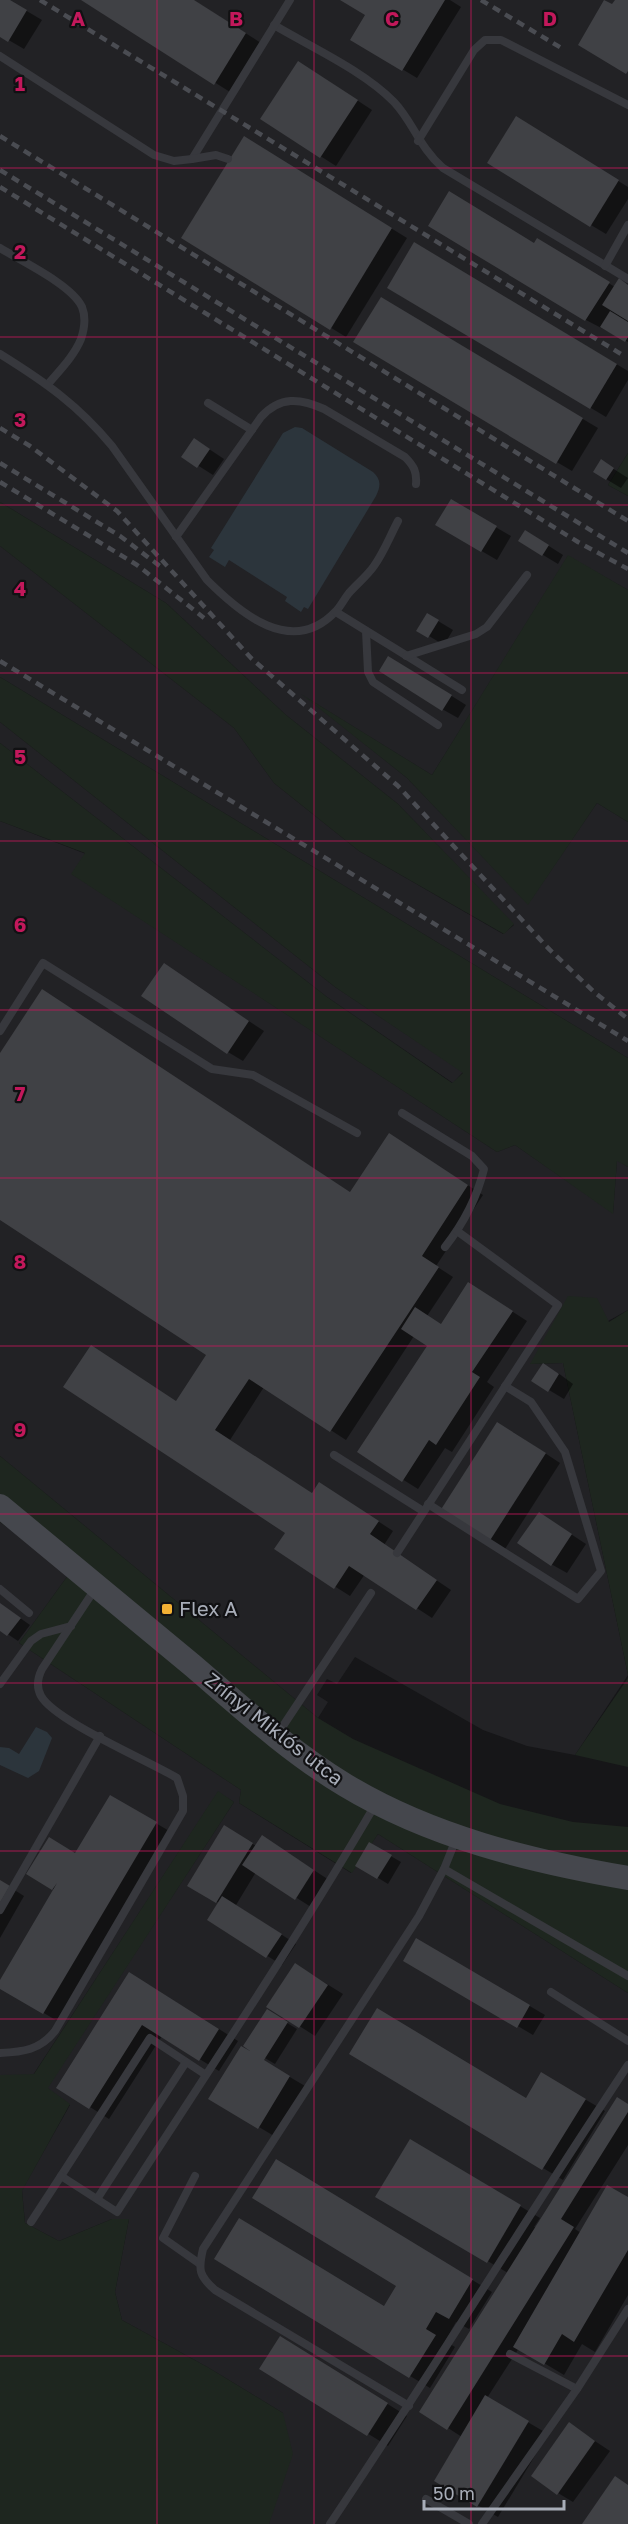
<svg xmlns="http://www.w3.org/2000/svg" width="628" height="2524" viewBox="0 0 628 2524" font-family="'Golos Text',sans-serif">
  <style>
    .built { fill: #222225 }
    .green { fill: #1e261f }
    .water { fill: #2c353c }
    .shadow { fill: #0007 }
    .building { fill: #404145 }
    .lines { fill: none; stroke-linecap: round; stroke-linejoin: round }
    .service { stroke: #37383d; stroke-width: 8 }
    .secondary { stroke: #45474d; stroke-width: 24 }
    .rail { stroke: #4a4c52; stroke-width: 4.5; stroke-dasharray: 8 6; stroke-linecap: butt }
    .grid { fill: none; stroke: #c2185b; stroke-width: 1.5; stroke-opacity: 0.55 }
    .poi-dot { fill: #f2b134; stroke: #111113; stroke-width: 2 }
    .labels { text-anchor: middle; stroke-width: 4.5; stroke-linejoin: round; paint-order: stroke }
    .poi-label { font-size: 20px; fill: #a8adb8; stroke: #111113; text-anchor: start }
    .street-label { font-size: 20px; fill: #a8adb8; stroke: #111113 }
    .grid-label { font-size: 20px; text-anchor: middle; font-weight: bold; fill: #c2185b; stroke: #111113; stroke-width: 4.5; stroke-linejoin: round; paint-order: stroke }
  </style>
  <rect width="100%" height="100%" fill="#161618"/>
  <!-- built -->
  <g class="built">
    <polygon points="0,0 628,0 628,453 608,485 628,496 628,590 568,556 432,775 307,698 407,778 528,904 597,803 628,822 628,1058 0,677 0,546 234,728 274,783 359,851 503,934 514,925 398,804 286,715 166,603 0,502"/>
    <polygon points="0,722 335,987 463,1072 453,1083 327,997 0,743"/>
    <polygon points="0,821 86,854 72,874 497,1152 515,1145 613,1213 617,1160 628,1167 628,1310 530,1364 563,1363 628,1675 575,1755 527,1746 483,1730 355,1657 337,1684 327,1679 317,1695 328,1702 318,1718 0,1456"/>
    <polygon points="0,1522 69,1574 19,1643 241,1790 239,1803 351,1873 378,1834 628,1993 628,2524 269,2524 283,2413 209,2368 122,2320 115,2292 129,2219 112,2219 59,2241 25,2223 22,2190 70,2105 47,2088 234,1802 218,1792 33,2075 0,2075"/>
  </g>
  <!-- green -->
  <g class="green">
    <polygon points="628,453 628,496 608,485"/>
    <polygon points="0,502 166,603 286,715 398,804 514,924 504,934 359,851 274,783 234,728 0,546"/>
    <polygon points="568,555 628,590 628,822 597,803 528,905 407,778 301,694 432,775"/>
    <polygon points="0,677 628,1058 628,1167 617,1161 613,1214 515,1145 497,1152 71,874 85,853 0,821 0,743 327,997 452,1083 463,1073 335,987 0,722"/>
    <polygon points="568,1296 597,1298 609,1322 628,1310 628,1675 563,1363 530,1364"/>
    <polygon points="0,1456 318,1718 353,1739 500,1804 573,1822 628,1827 628,1993 378,1834 352,1873 239,1803 241,1790 19,1643 69,1574 0,1522"/>
    <polygon points="628,1678 628,1767 575,1755"/>
    <polygon points="218,1791 234,1802 48,2088 70,2104 22,2191 25,2223 59,2241 112,2219 129,2219 115,2292 122,2320 209,2368 283,2413 293,2454 269,2524 0,2524 0,2075 34,2074"/>
  </g>
  <!-- water -->
  <g class="water">
    <path d="M 295,427 L 302,428 L 373,472 C 381,479 381,486 376,496 L 308,609 L 304,607 L 301,612 L 285,601 L 287,597 L 229,560 L 225,567 L 209,557 L 214,550 L 211,548 L 283,433 Z"/>
    <polygon points="36,1727 47,1732 52,1738 39,1771 28,1778 0,1765 0,1747 9,1748 19,1754"/>
  </g>
  <!-- shadow -->
  <g class="shadow">
    <polygon points="0,0 8,0 42,20 24,49 0,35"/>
    <polygon points="84,0 193,0 261,43 230,92"/>
    <polygon points="343,0 450,0 461,7 417,78 352,39 367,15"/>
    <polygon points="314,72 372,110 336,166 262,119"/>
    <polygon points="531,127 628,187 628,199 606,234 591,225"/>
    <polygon points="259,147 407,238 346,337 183,237"/>
    <polygon points="430,225 552,249 615,287 628,286 628,342 586,320"/>
    <polygon points="415,244 628,371 628,380 606,417 389,287"/>
    <polygon points="381,299 598,428 572,471 355,342"/>
    <polygon points="209,449 224,459 213,475 183,456"/>
    <polygon points="601,461 628,478 621,488 606,479"/>
    <polygon points="451,501 511,536 497,560 437,525"/>
    <polygon points="520,541 541,541 563,555 558,564"/>
    <polygon points="428,615 453,630 444,645 419,630"/>
    <polygon points="404,666 466,705 458,718 442,709"/>
    <polygon points="164,965 264,1031 243,1061 228,1052"/>
    <polygon points="57,1000 351,1193 390,1135 483,1195 436,1266 453,1277 427,1316 442,1325 484,1293 527,1321 487,1382 494,1387 452,1452 445,1448 418,1489 359,1452 429,1346 414,1336 346,1440 264,1387 230,1440 313,1494 335,1493 393,1531 384,1545 451,1590 432,1618 365,1574 350,1596 276,1549 287,1533 178,1402 208,1355 0,1218 0,1055"/>
    <polygon points="558,1373 573,1384 564,1399 549,1390"/>
    <polygon points="513,1432 560,1463 505,1549 490,1540"/>
    <polygon points="554,1523 586,1544 567,1573 551,1564"/>
    <polygon points="0,1604 30,1625 18,1641 0,1629"/>
    <polygon points="111,1797 171,1832 59,2022 0,1987 0,1983 55,1890 28,1874 76,1855"/>
    <polygon points="225,1827 256,1846 277,1846 329,1880 311,1907 256,1872 236,1905 296,1944 282,1965 209,1920 219,1903 189,1885"/>
    <polygon points="370,1844 401,1862 388,1884 357,1865"/>
    <polygon points="0,1881 24,1896 0,1938"/>
    <polygon points="417,1940 545,2015 533,2035 405,1960"/>
    <polygon points="296,1965 343,1994 315,2036 268,2006"/>
    <polygon points="149,1985 238,2041 219,2071 162,2036 109,2119 90,2107"/>
    <polygon points="267,2011 297,2029 275,2064 245,2046"/>
    <polygon points="241,2048 305,2086 274,2136 211,2098"/>
    <polygon points="351,2053 527,2100 542,2074 605,2111 563,2180"/>
    <polygon points="628,2105 628,2145 575,2229 581,2233 628,2199 628,2295 595,2352 582,2344 564,2375 519,2348 487,2398 548,2434 498,2517 436,2481 462,2437 448,2428 508,2273 377,2196 410,2141 540,2218 534,2227 537,2228"/>
    <polygon points="296,2172 492,2292 469,2329 456,2322 445,2341 455,2347 430,2388 216,2259 384,2308 398,2285"/>
    <polygon points="300,2350 407,2416 388,2446 261,2368"/>
    <polygon points="569,2424 610,2451 573,2502 558,2493"/>
  </g>
  <!-- building -->
  <g class="building">
    <polygon points="0,0 10,0 27,10 8,42 0,37"/>
    <polygon points="81,0 194,0 246,33 214,85"/>
    <polygon points="340,0 445,0 402,71 350,40 365,15"/>
    <polygon points="604,0 612,4 615,0 628,0 628,71 626,74 578,45"/>
    <polygon points="298,61 358,100 320,158 260,119"/>
    <polygon points="516,116 619,180 590,227 487,163"/>
    <polygon points="244,136 392,228 330,330 181,238"/>
    <polygon points="449,191 534,243 537,238 610,282 585,321 428,226"/>
    <polygon points="414,242 617,364 590,409 387,288"/>
    <polygon points="619,278 628,285 628,321 602,305"/>
    <polygon points="381,297 583,418 556,464 353,342"/>
    <polygon points="610,311 628,322 628,337 625,342 600,327"/>
    <polygon points="194,438 210,449 197,468 181,457"/>
    <polygon points="601,459 614,468 606,480 593,472"/>
    <polygon points="451,499 497,526 481,552 435,525"/>
    <polygon points="525,530 549,545 542,556 518,541"/>
    <polygon points="427,613 439,620 428,638 416,631"/>
    <polygon points="388,656 452,695 442,711 379,671"/>
    <polygon points="164,963 249,1021 227,1054 141,996"/>
    <polygon points="42,989 350,1192 389,1133 468,1185 422,1256 439,1267 330,1432 249,1379 215,1430 312,1493 319,1482 379,1521 370,1534 437,1580 416,1610 349,1566 334,1589 274,1549 285,1533 63,1387 91,1345 176,1401 206,1355 0,1220 0,1053"/>
    <polygon points="468,1282 513,1311 472,1372 480,1377 436,1445 429,1440 402,1482 357,1452 427,1346 401,1329 415,1307 441,1324"/>
    <polygon points="543,1363 559,1374 548,1392 531,1381"/>
    <polygon points="497,1422 546,1453 489,1542 440,1511"/>
    <polygon points="539,1512 572,1534 551,1566 517,1543"/>
    <polygon points="0,1603 21,1618 7,1636 0,1631"/>
    <polygon points="110,1795 157,1822 43,2014 0,1989 0,1980 57,1883 52,1890 26,1874 49,1837 75,1853"/>
    <polygon points="224,1825 253,1843 216,1903 187,1886"/>
    <polygon points="262,1835 314,1870 295,1900 242,1865"/>
    <polygon points="369,1842 392,1855 377,1879 355,1866"/>
    <polygon points="0,1880 10,1886 0,1903"/>
    <polygon points="222,1896 282,1934 266,1958 207,1920"/>
    <polygon points="416,1938 530,2005 517,2028 403,1961"/>
    <polygon points="295,1963 328,1985 299,2028 266,2007"/>
    <polygon points="129,1972 219,2029 199,2061 142,2025 89,2109 56,2088"/>
    <polygon points="377,2008 526,2098 541,2072 586,2099 542,2170 349,2054"/>
    <polygon points="267,2009 288,2022 264,2060 290,2076 258,2129 208,2099 241,2046 250,2051 243,2046"/>
    <polygon points="617,2097 628,2104 628,2112 561,2219 574,2227 447,2430 419,2412"/>
    <polygon points="410,2139 521,2205 487,2263 375,2197"/>
    <polygon points="276,2159 473,2279 449,2319 436,2312 426,2329 436,2335 409,2378 214,2259 239,2218 384,2306 396,2286 252,2198"/>
    <polygon points="607,2185 628,2197 628,2250 574,2342 562,2334 544,2365 513,2347"/>
    <polygon points="280,2336 388,2403 367,2436 259,2369"/>
    <polygon points="485,2395 529,2421 477,2507 434,2481"/>
    <polygon points="569,2422 595,2441 557,2495 531,2476"/>
    <polygon points="615,2476 628,2485 628,2524 582,2524"/>
  </g>
  <g class="lines">
    <!-- service -->
    <g class="service">
      <path d="M 274,25 C 311,47 364,71 394,102 C 413,122 419,147 443,168 L 628,279"/>
      <polyline points="0,56 154,155 174,161 192,159 290,0"/>
      <polyline points="418,141 474,50 485,40 501,40 628,105"/>
      <polyline points="192,159 216,155 228,159"/>
      <path d="M 0,248 C 21,261 72,285 82,307 C 86,317 84,330 81,339 C 74,356 60,370 48,384"/>
      <polyline points="605,266 628,225"/>
      <path d="M 0,354 C 45,382 78,405 112,446 L 207,580 C 240,613 292,658 336,611 C 341,606 344,599 349,593 C 357,584 367,576 374,566 C 384,552 390,536 398,521"/>
      <polyline points="208,403 252,430"/>
      <path d="M 176,537 L 261,417 C 280,396 300,398 324,409 L 405,457 C 414,466 417,472 416,484"/>
      <polyline points="336,612 462,690"/>
      <polyline points="366,631 368,672 373,682 438,725"/>
      <polyline points="406,656 476,634 487,627 527,575"/>
      <polyline points="0,1031 43,963 212,1069 253,1075 357,1133"/>
      <path d="M 402,1113 L 472,1156 L 484,1169 C 477,1198 463,1224 445,1247"/>
      <polyline points="334,1455 423,1511"/>
      <polyline points="428,1504 578,1599 601,1571 565,1452 531,1402 505,1386"/>
      <polyline points="397,1553 558,1305 457,1231"/>
      <polyline points="0,1589 29,1613"/>
      <polyline points="0,1684 31,1641 41,1634 71,1626"/>
      <polyline points="277,1735 371,1593"/>
      <polyline points="444,1869 628,1976"/>
      <polyline points="0,1910 100,1736"/>
      <polyline points="551,1992 628,2041"/>
      <path d="M 0,2053 C 23,2052 40,2050 55,2031 L 183,1811 L 183,1796 L 177,1778 C 147,1760 55,1721 41,1696 C 36,1687 38,1677 42,1669 L 95,1589"/>
      <path d="M 206,2075 L 150,2038 L 61,2176 L 117,2212 C 204,2077 294,1944 375,1805"/>
      <polyline points="195,2176 163,2238 200,2264"/>
      <polyline points="97,2199 186,2062"/>
      <polyline points="31,2222 61,2176"/>
      <polyline points="510,2354 577,2389"/>
      <path d="M 409,2406 L 215,2290 C 199,2276 198,2270 203,2249 L 419,1916 L 444,1869 L 456,1839"/>
      <polyline points="426,2499 469,2524"/>
      <path d="M 330,2524 C 432,2372 527,2217 628,2065"/>
      <polyline points="482,2524 577,2389 628,2309"/>
    </g>
    <!-- secondary -->
    <path class="secondary" d="M 0,1506 C 64,1559 128,1612 192,1665 C 241,1707 290,1752 345,1785 C 431,1837 530,1861 628,1878"/>
    <!-- rail -->
    <g class="rail">
      <polyline points="40,0 621,354"/>
      <polyline points="481,0 563,49"/>
      <polyline points="0,136 628,521"/>
      <polyline points="0,170 628,553"/>
      <polyline points="0,187 578,542 628,569"/>
      <polyline points="0,428 30,446 117,511 251,658 398,786 548,948 594,992 628,1019"/>
      <polyline points="0,463 120,536 161,567"/>
      <polyline points="0,482 137,565 204,618"/>
      <polyline points="0,661 628,1041"/>
    </g>
  </g>
  <!-- grid -->
  <path class="grid" d="M 157,0 L 157,2524M 314,0 L 314,2524M 471,0 L 471,2524M 0,168 L 628,168M 0,337 L 628,337M 0,505 L 628,505M 0,673 L 628,673M 0,841 L 628,841M 0,1010 L 628,1010M 0,1178 L 628,1178M 0,1346 L 628,1346M 0,1514 L 628,1514M 0,1683 L 628,1683M 0,1851 L 628,1851M 0,2019 L 628,2019M 0,2187 L 628,2187M 0,2356 L 628,2356"/>
  <!-- markers -->
  <rect class="poi-dot" x="161" y="1603" width="12" height="12" rx="3"/>
  <g class="labels">
    <!-- poi labels -->
    <g class="poi-label">
      <text x="179" y="1616">Flex A</text>
    </g>
    <!-- street labels -->
    <g class="street-label">
      <text transform="translate(274 1729) rotate(38)" y="7">Zrínyi Miklós utca</text>
    </g>
  </g>
  <g class="grid-label">
    <text x="78" y="26">A</text>
    <text x="236" y="26">B</text>
    <text x="392" y="26">C</text>
    <text x="550" y="26">D</text>
    <text x="20" y="91">1</text>
    <text x="20" y="259">2</text>
    <text x="20" y="427">3</text>
    <text x="20" y="596">4</text>
    <text x="20" y="764">5</text>
    <text x="20" y="932">6</text>
    <text x="20" y="1101">7</text>
    <text x="20" y="1269">8</text>
    <text x="20" y="1437">9</text>
  </g>
  <!-- scale -->
  <path d="M424 2500v9h140v-9" fill="none" stroke="#a8adb8" stroke-width="3"/>
  <text x="433" y="2500" font-size="18" fill="#a8adb8" stroke="#111113" stroke-width="4.5" paint-order="stroke">50 m</text>
</svg>
